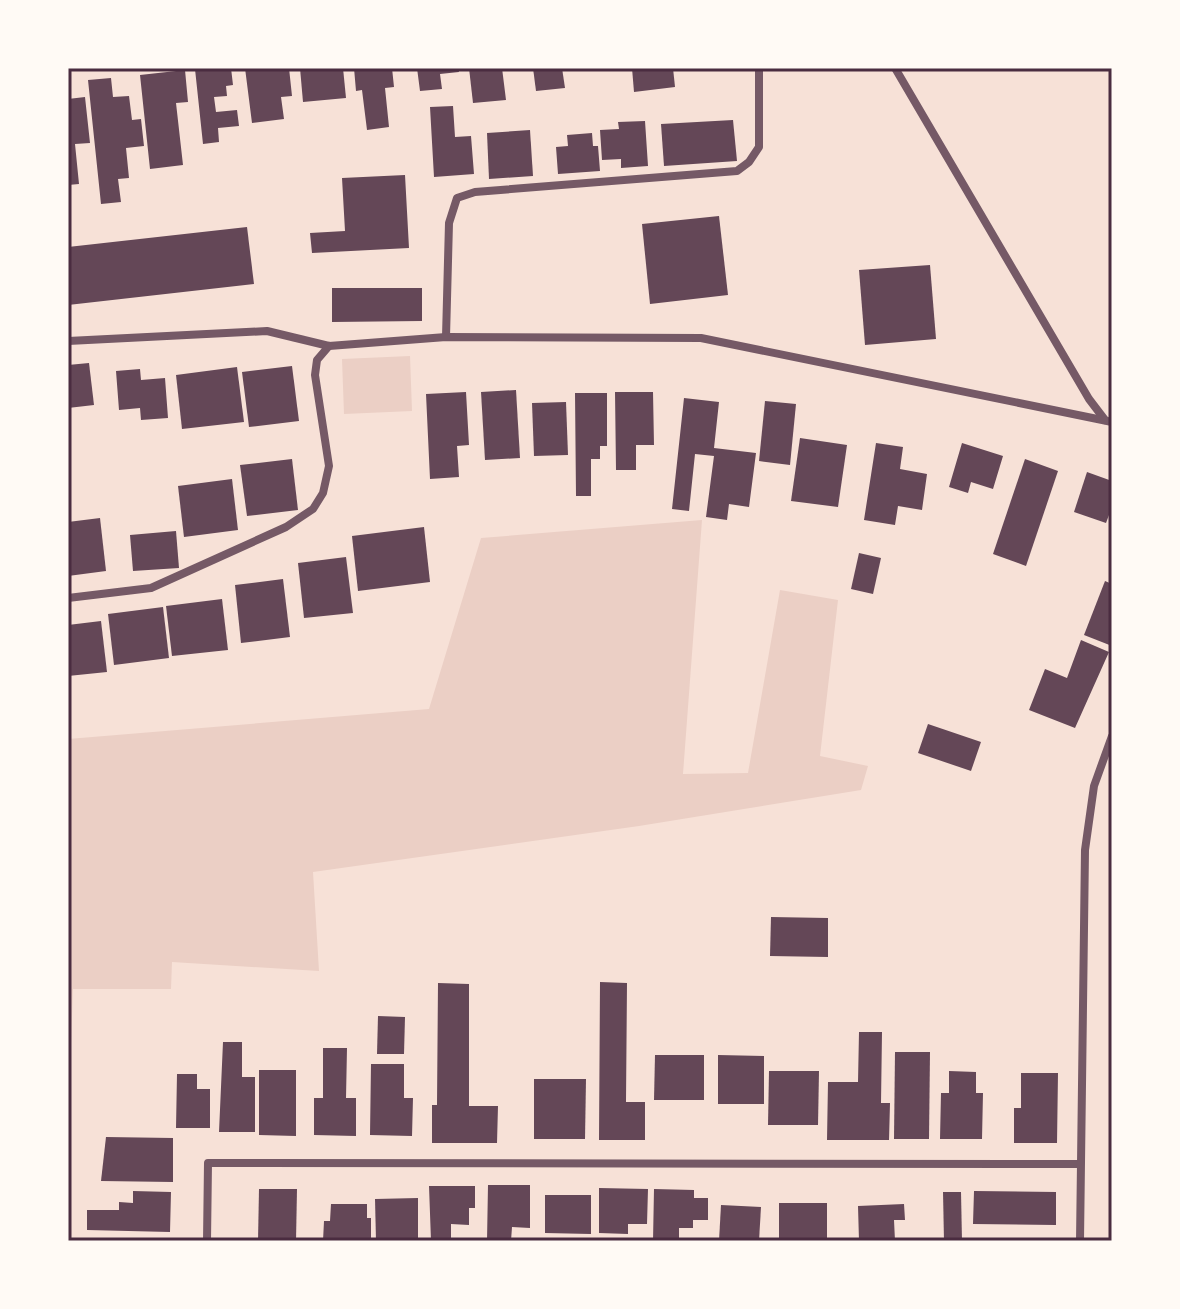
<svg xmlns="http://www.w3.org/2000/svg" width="1180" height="1309" viewBox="0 0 1180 1309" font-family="Overpass,sans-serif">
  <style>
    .green { fill: #ebcfc5 }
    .building { fill: #644757 }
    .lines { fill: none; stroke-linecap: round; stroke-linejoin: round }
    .minor { stroke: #755966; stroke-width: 8 }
    .neatline { fill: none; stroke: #4a2c40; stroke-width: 3 }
  </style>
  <rect width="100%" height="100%" fill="#f7e1d7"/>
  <!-- green -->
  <g class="green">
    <polygon points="410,356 412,411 344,414 342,359"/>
    <polygon points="702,520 683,774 748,773 780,590 838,600 820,756 868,766 861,790 639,826 313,872 319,971 172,962 171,989 73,989 68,1128 68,739 429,709 481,538"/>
  </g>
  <!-- building -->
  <g class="building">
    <polygon points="231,68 233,85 226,86 227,96 214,97 216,112 237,110 239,126 218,128 219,142 203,144 195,69"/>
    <polygon points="245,68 289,68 292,96 281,97 284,119 252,123"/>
    <polygon points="300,68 343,68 346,98 303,102"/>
    <polygon points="354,68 392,68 394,87 385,88 389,127 367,130 362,90 356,91"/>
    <polygon points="417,68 458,68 459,72 440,74 442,89 420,91"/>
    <polygon points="469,68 502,68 506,100 473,103"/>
    <polygon points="533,68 562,68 565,88 536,91"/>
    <polygon points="632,68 673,68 675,87 634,92"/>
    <polygon points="185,70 188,102 176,103 183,165 150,169 140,75"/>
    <polygon points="111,78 113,97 129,96 132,120 141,119 144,146 126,148 129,178 118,179 121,202 101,204 88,80"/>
    <polygon points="85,97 90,143 75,144 79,184 68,185 68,99"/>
    <polygon points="453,106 455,137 471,136 474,174 434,177 430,107"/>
    <polygon points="733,120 737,161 664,166 661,124"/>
    <polygon points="645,121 648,166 621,168 621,159 602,160 600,130 619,129 618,122"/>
    <polygon points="530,130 533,176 489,179 487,133"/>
    <polygon points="592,133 593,146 598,146 600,171 558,174 556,147 568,146 567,135"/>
    <polygon points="405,175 409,248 312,253 310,233 345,231 342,178"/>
    <polygon points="719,216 728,295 650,304 642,224"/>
    <polygon points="247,227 254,284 68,305 68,247"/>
    <polygon points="930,265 936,339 865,345 859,270"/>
    <polygon points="332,288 422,288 422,321 332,322"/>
    <polygon points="89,363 94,405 68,408 68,365"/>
    <polygon points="292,366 299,421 249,427 242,372"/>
    <polygon points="237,367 244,422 182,429 176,375"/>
    <polygon points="140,369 141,380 165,378 168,418 141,420 140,408 119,410 116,371"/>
    <polygon points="516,390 520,458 485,460 481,392"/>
    <polygon points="466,392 469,445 457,446 459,477 430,479 426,394"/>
    <polygon points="615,392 653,392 654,445 636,445 636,470 616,470"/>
    <polygon points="575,393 607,393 607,446 600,446 600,459 591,459 591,496 576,496"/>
    <polygon points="684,398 719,402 714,448 756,453 749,507 729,504 727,520 706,517 714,456 695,454 689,511 672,509"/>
    <polygon points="765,401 796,404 790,465 759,461"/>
    <polygon points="566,402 568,455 534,456 532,403"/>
    <polygon points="800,438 847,445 838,507 791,501"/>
    <polygon points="876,443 903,447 900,469 927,474 922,510 898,506 895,525 864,520"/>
    <polygon points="962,443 1003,456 993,489 971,482 968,493 949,487"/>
    <polygon points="292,459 298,510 247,516 240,465"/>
    <polygon points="1025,459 1058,471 1026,566 993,554"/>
    <polygon points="1087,472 1112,481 1112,507 1106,523 1074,512"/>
    <polygon points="232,479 238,530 184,537 178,486"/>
    <polygon points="100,518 106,571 68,576 68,522"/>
    <polygon points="424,527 430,582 358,591 352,536"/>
    <polygon points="176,531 179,568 133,571 130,535"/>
    <polygon points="859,553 881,558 873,594 851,589"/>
    <polygon points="346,557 353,613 304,618 298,563"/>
    <polygon points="283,579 290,637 241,643 235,585"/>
    <polygon points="1105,581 1112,584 1112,646 1084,635"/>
    <polygon points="222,599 228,650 172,656 166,606"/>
    <polygon points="163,607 169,658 114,665 108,614"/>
    <polygon points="101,621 107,672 68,676 68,625"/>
    <polygon points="1081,640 1109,652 1075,728 1029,710 1045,669 1067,678"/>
    <polygon points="928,724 981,742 971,771 918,753"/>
    <polygon points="771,917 828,918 828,957 770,956"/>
    <polygon points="600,982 627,983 626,1102 645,1102 645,1140 599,1140"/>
    <polygon points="438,983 469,984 469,1106 498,1106 497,1143 432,1143 432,1105 437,1105"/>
    <polygon points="378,1016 405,1017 404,1054 377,1054"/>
    <polygon points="859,1032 882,1032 881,1103 890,1103 889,1140 827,1140 828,1082 858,1082"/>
    <polygon points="223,1042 242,1042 242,1077 255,1077 255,1132 219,1132"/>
    <polygon points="323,1048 347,1048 346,1098 356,1098 356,1136 314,1135 314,1098 323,1098"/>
    <polygon points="895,1052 930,1052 929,1139 894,1139"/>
    <polygon points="655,1055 704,1055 704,1100 654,1100"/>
    <polygon points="718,1055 764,1056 764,1104 718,1104"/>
    <polygon points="371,1064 404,1064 404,1098 413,1098 412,1136 370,1135"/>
    <polygon points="259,1070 296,1070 296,1136 259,1135"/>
    <polygon points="769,1071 819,1071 818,1125 768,1125"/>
    <polygon points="949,1071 976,1072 976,1093 983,1093 982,1139 940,1139 941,1093 949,1093"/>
    <polygon points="1021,1073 1058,1073 1057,1143 1014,1143 1014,1108 1021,1108"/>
    <polygon points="177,1074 197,1074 197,1089 210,1089 210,1128 176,1128"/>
    <polygon points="534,1079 586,1079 585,1139 534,1139"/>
    <polygon points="106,1137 173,1138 173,1182 101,1181"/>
    <polygon points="488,1185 530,1185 530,1228 512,1227 511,1241 487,1241"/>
    <polygon points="429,1186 475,1186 475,1208 469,1208 469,1225 451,1224 451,1241 431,1241"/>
    <polygon points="599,1188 648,1189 647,1224 628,1224 628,1234 599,1233"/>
    <polygon points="259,1189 297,1189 296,1241 258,1241"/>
    <polygon points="654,1189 694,1190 694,1198 708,1198 708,1220 693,1220 693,1228 679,1228 679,1241 653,1241"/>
    <polygon points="133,1191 171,1192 170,1232 87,1230 87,1210 119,1210 119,1202 133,1203"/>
    <polygon points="974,1191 1056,1192 1056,1225 973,1224"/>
    <polygon points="943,1192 961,1192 962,1241 944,1241"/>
    <polygon points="545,1195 591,1195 591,1234 545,1233"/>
    <polygon points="418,1198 418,1241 376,1241 375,1199"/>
    <rect x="779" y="1203" width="48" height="37"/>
    <polygon points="331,1204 367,1204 367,1218 371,1218 371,1241 323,1241 324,1221 330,1221"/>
    <polygon points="904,1204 905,1220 894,1220 895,1241 859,1241 858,1206"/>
    <polygon points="721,1205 761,1207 759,1241 719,1241"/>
  </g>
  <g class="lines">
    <!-- minor -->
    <g class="minor">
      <polyline points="895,68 1089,399 1105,420"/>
      <polyline points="446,337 449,223 457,198 475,192 737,171 749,162 759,147 759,68"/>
      <polyline points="68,341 267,331 329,346 446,337 701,338 1112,422"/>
      <polyline points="68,598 151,588 286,527 313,509 323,493 329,466 315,375 317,360 329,346"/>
      <polyline points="207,1241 208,1163 1080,1164"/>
      <polyline points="1080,1241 1085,850 1094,786 1112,736"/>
    </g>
  </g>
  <!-- border -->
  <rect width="1180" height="1309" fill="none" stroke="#fffaf5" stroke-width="140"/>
  <rect x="70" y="70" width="1040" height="1169" class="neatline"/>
</svg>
